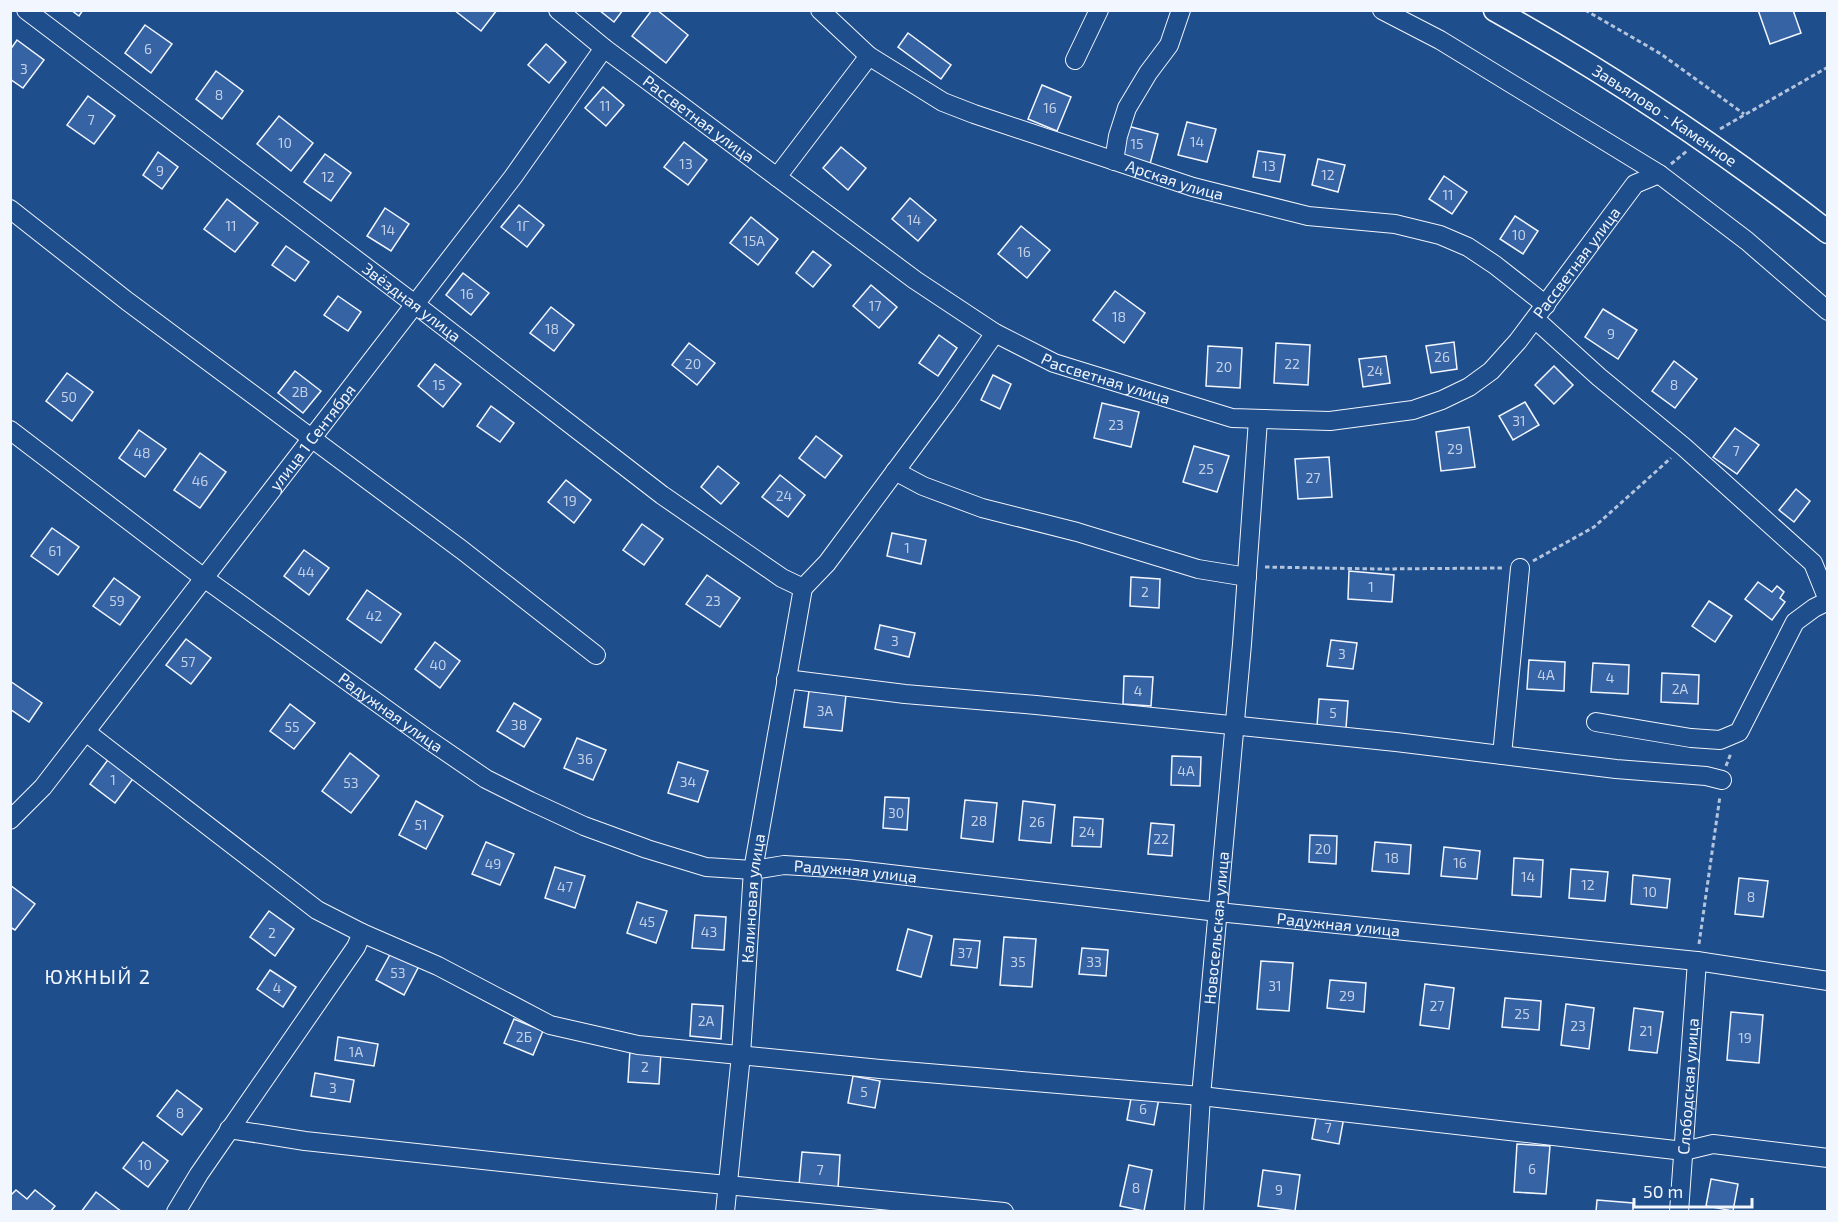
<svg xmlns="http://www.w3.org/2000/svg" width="1838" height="1222" viewBox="0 0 1838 1222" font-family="'Exo 2',sans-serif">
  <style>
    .building { fill: #3563a3; stroke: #f2f6ff; stroke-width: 1.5 }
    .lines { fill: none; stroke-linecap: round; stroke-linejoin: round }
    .minor-casing { stroke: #f2f6ff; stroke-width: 20 }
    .major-casing { stroke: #f2f6ff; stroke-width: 25 }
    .path { stroke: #b3c4dc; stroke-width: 3; stroke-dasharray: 4.5 3; stroke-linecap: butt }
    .minor { stroke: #1f4e8c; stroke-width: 18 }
    .major { stroke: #1f4e8c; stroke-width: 22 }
    .labels { text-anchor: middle; stroke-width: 4.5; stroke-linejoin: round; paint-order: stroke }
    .number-label { font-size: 14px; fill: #c3d1e8 }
    .street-label { font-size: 16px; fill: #f2f6ff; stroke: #1f4e8c }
    .quarter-label { font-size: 20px; letter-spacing: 1.5px; fill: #f2f6ff; stroke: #1f4e8c }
  </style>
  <rect width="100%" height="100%" fill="#1f4e8c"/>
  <!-- building -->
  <g class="building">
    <polygon points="71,10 83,10 79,16"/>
    <polygon points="454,10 497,10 481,31"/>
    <polygon points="599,10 623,10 614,22"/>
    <polygon points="652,10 657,10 688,35 666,63 632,36"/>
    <polygon points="1758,10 1793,10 1801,33 1770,44"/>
    <polygon points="145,25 172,44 151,73 125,53"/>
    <polygon points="908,33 951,65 941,79 898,47"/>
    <polygon points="17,40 44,60 23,88 10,79 10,50"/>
    <polygon points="546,44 566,62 549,83 528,65"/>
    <polygon points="216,71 243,91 222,119 196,99"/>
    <polygon points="1042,85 1071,97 1057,131 1028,119"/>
    <polygon points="603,87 624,105 606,126 585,108"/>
    <polygon points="88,96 115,116 94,144 67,125"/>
    <polygon points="279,116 313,143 291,171 257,144"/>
    <polygon points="1187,122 1216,129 1207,162 1178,155"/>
    <polygon points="1124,125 1158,134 1150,164 1116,154"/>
    <polygon points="684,142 707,160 688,185 664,167"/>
    <polygon points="841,147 866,168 848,190 823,168"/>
    <polygon points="1258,151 1285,155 1280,182 1253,177"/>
    <polygon points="158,152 178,167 162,189 143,175"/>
    <polygon points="325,154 351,173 331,201 304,182"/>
    <polygon points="1318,159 1345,165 1338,192 1312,185"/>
    <polygon points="1444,176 1467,192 1452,214 1429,199"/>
    <polygon points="910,198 936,220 918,241 892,219"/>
    <polygon points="227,199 258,223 235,252 204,229"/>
    <polygon points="519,205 544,225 527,247 501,227"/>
    <polygon points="385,208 409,224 391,251 367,236"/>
    <polygon points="1515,216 1538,231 1523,254 1500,239"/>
    <polygon points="751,217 778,239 758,265 730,243"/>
    <polygon points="1021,226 1050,250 1027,278 998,254"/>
    <polygon points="286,246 309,262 295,281 272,265"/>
    <polygon points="813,251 831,265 813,287 796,273"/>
    <polygon points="463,273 489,293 471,315 446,295"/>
    <polygon points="871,285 897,307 879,328 853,306"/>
    <polygon points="1115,291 1145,313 1124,343 1093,320"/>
    <polygon points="338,296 361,312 348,331 324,315"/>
    <polygon points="551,307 574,325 554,351 530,333"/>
    <polygon points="1603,309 1637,330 1618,359 1585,337"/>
    <polygon points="939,335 957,348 938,376 919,363"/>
    <polygon points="1454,342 1457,369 1431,373 1426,346"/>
    <polygon points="689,343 715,363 697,385 672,365"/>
    <polygon points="1276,343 1310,345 1308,385 1274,383"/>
    <polygon points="1208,346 1242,348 1240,388 1206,386"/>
    <polygon points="1386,356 1390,383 1363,387 1359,359"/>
    <polygon points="1674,361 1697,379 1675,408 1652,391"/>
    <polygon points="435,364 461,384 443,407 418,386"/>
    <polygon points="1554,366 1573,385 1554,404 1535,385"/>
    <polygon points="295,371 321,391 303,413 278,393"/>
    <polygon points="67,373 93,392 72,421 46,401"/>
    <polygon points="993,375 1011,384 1000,409 981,400"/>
    <polygon points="1525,402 1539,425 1513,440 1499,416"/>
    <polygon points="1102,403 1139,412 1131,447 1094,438"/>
    <polygon points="491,406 514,423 500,442 477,426"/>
    <polygon points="1469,427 1475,467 1441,471 1436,432"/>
    <polygon points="1735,428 1759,445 1737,474 1713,457"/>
    <polygon points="139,430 166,449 145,477 119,458"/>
    <polygon points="816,436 842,456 825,478 799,458"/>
    <polygon points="1194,446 1229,456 1217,492 1183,482"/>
    <polygon points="200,453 226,472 200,508 174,490"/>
    <polygon points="1329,457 1332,497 1298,499 1295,459"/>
    <polygon points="718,466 739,483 721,504 701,487"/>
    <polygon points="780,475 805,495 788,517 762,497"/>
    <polygon points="566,480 591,500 574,523 548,502"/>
    <polygon points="1796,489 1810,501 1794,522 1779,510"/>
    <polygon points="642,524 663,539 644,565 623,550"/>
    <polygon points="52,528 79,547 58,575 31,556"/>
    <polygon points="892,533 926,540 921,564 887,556"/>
    <polygon points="304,550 329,568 309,595 284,576"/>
    <polygon points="1349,571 1394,575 1392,602 1348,599"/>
    <polygon points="707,575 740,598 720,627 686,604"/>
    <polygon points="1131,577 1160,579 1159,608 1130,606"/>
    <polygon points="114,578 140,597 120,625 93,606"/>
    <polygon points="1758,582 1772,592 1777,586 1784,592 1780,598 1785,602 1772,620 1745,599"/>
    <polygon points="367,590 401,614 381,643 347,619"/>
    <polygon points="1709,601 1732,616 1715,642 1692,626"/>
    <polygon points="880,625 915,633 909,657 875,649"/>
    <polygon points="186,639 211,658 191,684 166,665"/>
    <polygon points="1331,640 1357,643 1353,669 1327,666"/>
    <polygon points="435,642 460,661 440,688 415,669"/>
    <polygon points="1529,660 1565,662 1564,691 1527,689"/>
    <polygon points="1593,663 1629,665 1628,694 1591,692"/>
    <polygon points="1662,673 1699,675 1698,704 1661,702"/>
    <polygon points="1124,676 1153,677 1151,706 1123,704"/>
    <polygon points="10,681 42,703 29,722 10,709"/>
    <polygon points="809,691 846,695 842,731 804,727"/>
    <polygon points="1319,699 1348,701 1346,728 1317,726"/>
    <polygon points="514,703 541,719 524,747 497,731"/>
    <polygon points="290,704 315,723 294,749 270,731"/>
    <polygon points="577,738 606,750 593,780 564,768"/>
    <polygon points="350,753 379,776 351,813 322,791"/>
    <polygon points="1172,756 1201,757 1200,786 1171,785"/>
    <polygon points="110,757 135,776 115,803 90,784"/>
    <polygon points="678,762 708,771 698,802 668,793"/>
    <polygon points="885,797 909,798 907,830 883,828"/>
    <polygon points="965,800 997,803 993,842 961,838"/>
    <polygon points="416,801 443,816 426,849 399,835"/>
    <polygon points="1023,801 1055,805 1051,843 1019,840"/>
    <polygon points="1074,817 1103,819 1101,847 1072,846"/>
    <polygon points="1151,823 1174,825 1172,856 1148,854"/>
    <polygon points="1310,835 1337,836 1336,864 1309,862"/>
    <polygon points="486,842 514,854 500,885 472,874"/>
    <polygon points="1375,842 1411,845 1409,874 1372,871"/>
    <polygon points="1444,847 1480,851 1477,879 1441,876"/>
    <polygon points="1514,858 1543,860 1541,897 1512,895"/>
    <polygon points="555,867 585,876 575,908 545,898"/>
    <polygon points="1571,869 1608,872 1605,901 1569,898"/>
    <polygon points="1633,875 1670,879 1667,908 1631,904"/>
    <polygon points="1739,878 1768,881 1763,917 1735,914"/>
    <polygon points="10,885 35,904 15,930 10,927"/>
    <polygon points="637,902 667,911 656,943 627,933"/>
    <polygon points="269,911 294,929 275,956 250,937"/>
    <polygon points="695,915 726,917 724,950 692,948"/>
    <polygon points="908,929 932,936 921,977 897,970"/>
    <polygon points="1004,937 1036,939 1032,987 1000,985"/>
    <polygon points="954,939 980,941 977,968 951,965"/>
    <polygon points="1082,948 1108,950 1106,976 1079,974"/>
    <polygon points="392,951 419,966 404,995 376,980"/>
    <polygon points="1261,961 1293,963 1289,1011 1257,1009"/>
    <polygon points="270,970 296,987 283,1007 257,989"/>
    <polygon points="1330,980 1366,983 1364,1012 1327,1008"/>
    <polygon points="1425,984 1454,988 1449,1029 1420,1025"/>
    <polygon points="1505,998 1541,1001 1539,1030 1502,1027"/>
    <polygon points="692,1004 723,1006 721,1039 690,1036"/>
    <polygon points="1566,1004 1594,1008 1589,1049 1561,1045"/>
    <polygon points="1634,1008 1663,1012 1657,1053 1629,1050"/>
    <polygon points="1731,1012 1763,1015 1759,1063 1727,1060"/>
    <polygon points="514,1019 543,1031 533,1055 504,1043"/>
    <polygon points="338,1037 378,1044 374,1066 335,1060"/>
    <polygon points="630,1050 661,1052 659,1084 628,1082"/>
    <polygon points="315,1073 354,1080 350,1102 311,1096"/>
    <polygon points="853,1076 880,1081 875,1108 848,1103"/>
    <polygon points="177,1090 202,1109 182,1135 157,1116"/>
    <polygon points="1132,1093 1159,1098 1154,1125 1127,1120"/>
    <polygon points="1317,1112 1344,1117 1339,1144 1312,1139"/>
    <polygon points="143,1142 168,1161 148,1187 123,1168"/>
    <polygon points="1517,1144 1550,1146 1546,1194 1514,1192"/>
    <polygon points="802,1152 840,1155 838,1189 799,1185"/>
    <polygon points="1129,1165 1152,1170 1144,1211 1120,1206"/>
    <polygon points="1263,1170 1300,1175 1295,1211 1258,1206"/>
    <polygon points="1711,1179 1738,1184 1733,1211 1706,1206"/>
    <polygon points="16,1190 27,1199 35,1190 55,1206 50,1212 10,1212 10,1196"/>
    <polygon points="96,1192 122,1212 81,1212"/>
    <polygon points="1597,1200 1633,1203 1633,1212 1596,1212"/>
  </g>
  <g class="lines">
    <defs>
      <g id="minor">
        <path id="s1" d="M 26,10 L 416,305 L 662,495 L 782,578 L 803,588"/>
        <path id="s2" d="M 558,10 L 604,48 L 915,280 L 995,333 L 1054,363 L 1232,418 L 1330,421 L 1413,410 L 1442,400 L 1469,387 L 1491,371 L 1518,341 L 1635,184 L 1659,174"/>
        <path id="s3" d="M 820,10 L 869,56 L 943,102 L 974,114 L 1193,187 L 1308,216 L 1395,224 L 1440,235 L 1468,247 L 1495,265 L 1546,305"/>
        <polyline points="1382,10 1440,40 1659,174 1747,241 1828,311"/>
        <polyline points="1075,60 1099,10"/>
        <polyline points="1114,161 1118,136 1127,108 1148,73 1169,45 1181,10"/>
        <polyline points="777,177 869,56"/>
        <polyline points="10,209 127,301 462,550 596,655"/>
        <polyline points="1535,319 1599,377 1684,447 1813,563 1828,600"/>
        <path id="s4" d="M 10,430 L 204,578 L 429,740 L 486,779 L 530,801 L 584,826 L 647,849 L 706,867 L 753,870 L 784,865 L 847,869 L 1218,912 L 1697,961 L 1828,981"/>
        <polyline points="895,471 923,486 982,508 1077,532 1198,569 1247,577"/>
        <polyline points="803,588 827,563 946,403 995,333"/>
        <polyline points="786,679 905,694 1036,705 1396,742 1616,769 1706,776 1722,780"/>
        <polyline points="1596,722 1691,738 1720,740 1739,732 1795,622 1814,608 1828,601"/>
        <polyline points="86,732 317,910 362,933 438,966 550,1025 638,1045 880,1069 1201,1096 1684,1151 1713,1144 1828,1158"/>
        <polyline points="1502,755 1520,568"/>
        <path id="s5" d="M 10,820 L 43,787 L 513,177 L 604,48"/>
        <polyline points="229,1129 305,1141 603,1173 1004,1212"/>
        <polyline points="176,1212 199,1174 356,947 362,933"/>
        <path id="s6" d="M 725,1212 L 741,1055 L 753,870 L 803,588"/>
        <path id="s7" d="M 1194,1212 L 1201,1096 L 1242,644 L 1258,420"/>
        <path id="s8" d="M 1679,1212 L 1697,961"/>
      </g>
      <g id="major">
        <path id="s9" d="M 1495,10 C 1611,75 1723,150 1828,232"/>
      </g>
    </defs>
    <!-- minor casing -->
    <use href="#minor" class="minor-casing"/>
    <!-- major casing -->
    <use href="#major" class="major-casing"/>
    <!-- path -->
    <g class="path">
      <polyline points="1585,10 1661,54 1744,114"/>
      <polyline points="1720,129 1828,67"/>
      <polyline points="1671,164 1687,151"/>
      <polyline points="1533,561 1594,527 1671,458"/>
      <polyline points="1265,567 1377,569 1504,568"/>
      <polyline points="1726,766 1731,753"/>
      <polyline points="1699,944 1720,796"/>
    </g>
    <!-- minor -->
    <use href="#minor" class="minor"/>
    <!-- major -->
    <use href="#major" class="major"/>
  </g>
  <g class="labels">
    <!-- number labels -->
    <g class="number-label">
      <text x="148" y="54">6</text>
      <text x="24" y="74">3</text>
      <text x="219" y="100">8</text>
      <text x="605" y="111">11</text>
      <text x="1050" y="113">16</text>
      <text x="91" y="125">7</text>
      <text x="1197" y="147">14</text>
      <text x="285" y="148">10</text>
      <text x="1137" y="149">15</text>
      <text x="686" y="169">13</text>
      <text x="1269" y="171">13</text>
      <text x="160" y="176">9</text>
      <text x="1328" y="180">12</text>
      <text x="328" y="182">12</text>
      <text x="1448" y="200">11</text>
      <text x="914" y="225">14</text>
      <text x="231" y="231">11</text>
      <text x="523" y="231">1Г</text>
      <text x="388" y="235">14</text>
      <text x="1519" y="240">10</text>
      <text x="754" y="246">15А</text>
      <text x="1024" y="257">16</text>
      <text x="467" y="299">16</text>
      <text x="875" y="311">17</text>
      <text x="1119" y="322">18</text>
      <text x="552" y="334">18</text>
      <text x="1611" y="339">9</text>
      <text x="1442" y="362">26</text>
      <text x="693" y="369">20</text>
      <text x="1292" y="369">22</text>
      <text x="1224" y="372">20</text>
      <text x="1375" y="376">24</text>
      <text x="439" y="390">15</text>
      <text x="1674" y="390">8</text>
      <text x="300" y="397">2В</text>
      <text x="69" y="402">50</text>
      <text x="1519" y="426">31</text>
      <text x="1116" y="430">23</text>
      <text x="1455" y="454">29</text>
      <text x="1736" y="456">7</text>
      <text x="142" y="458">48</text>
      <text x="1206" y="474">25</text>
      <text x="1313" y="483">27</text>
      <text x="200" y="486">46</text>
      <text x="784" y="501">24</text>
      <text x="570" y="506">19</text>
      <text x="907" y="553">1</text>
      <text x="55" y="556">61</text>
      <text x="306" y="577">44</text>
      <text x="1371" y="592">1</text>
      <text x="1145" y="597">2</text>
      <text x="117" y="606">59</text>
      <text x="713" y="606">23</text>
      <text x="374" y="621">42</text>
      <text x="895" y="646">3</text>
      <text x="1342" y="659">3</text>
      <text x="188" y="667">57</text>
      <text x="438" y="670">40</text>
      <text x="1546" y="680">4А</text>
      <text x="1610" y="683">4</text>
      <text x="1680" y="694">2А</text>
      <text x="1138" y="696">4</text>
      <text x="825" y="716">3А</text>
      <text x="1333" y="718">5</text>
      <text x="519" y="730">38</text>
      <text x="292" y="732">55</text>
      <text x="585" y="764">36</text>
      <text x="1186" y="776">4А</text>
      <text x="113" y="785">1</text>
      <text x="688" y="787">34</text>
      <text x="351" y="788">53</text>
      <text x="896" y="818">30</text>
      <text x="979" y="826">28</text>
      <text x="1037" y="827">26</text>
      <text x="421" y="830">51</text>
      <text x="1087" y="837">24</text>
      <text x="1161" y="844">22</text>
      <text x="1323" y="854">20</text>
      <text x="1392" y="863">18</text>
      <text x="1460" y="868">16</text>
      <text x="493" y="869">49</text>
      <text x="1528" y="882">14</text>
      <text x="1588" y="890">12</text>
      <text x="565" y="892">47</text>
      <text x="1650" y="897">10</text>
      <text x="1751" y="902">8</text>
      <text x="647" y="927">45</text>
      <text x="709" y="937">43</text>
      <text x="272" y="938">2</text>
      <text x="965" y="958">37</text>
      <text x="1018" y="967">35</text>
      <text x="1094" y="967">33</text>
      <text x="398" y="978">53</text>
      <text x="1275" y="991">31</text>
      <text x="277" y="993">4</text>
      <text x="1347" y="1001">29</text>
      <text x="1437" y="1011">27</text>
      <text x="1522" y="1019">25</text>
      <text x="706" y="1026">2А</text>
      <text x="1578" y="1031">23</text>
      <text x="1646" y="1036">21</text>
      <text x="524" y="1042">2Б</text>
      <text x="1745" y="1043">19</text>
      <text x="356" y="1057">1А</text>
      <text x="645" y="1072">2</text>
      <text x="333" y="1093">3</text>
      <text x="864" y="1097">5</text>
      <text x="1143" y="1114">6</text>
      <text x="180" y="1118">8</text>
      <text x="1328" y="1133">7</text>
      <text x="145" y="1170">10</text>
      <text x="1532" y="1174">6</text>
      <text x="820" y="1175">7</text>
      <text x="1136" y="1193">8</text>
      <text x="1279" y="1195">9</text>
    </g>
    <!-- street labels -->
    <g class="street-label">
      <text dy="6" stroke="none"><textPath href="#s9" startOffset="200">Завьялово - Каменное</textPath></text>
      <text dy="6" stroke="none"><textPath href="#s2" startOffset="178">Рассветная улица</textPath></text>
      <text dy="6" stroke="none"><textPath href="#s3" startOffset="399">Арская улица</textPath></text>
      <text dy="6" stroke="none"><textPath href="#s2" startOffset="1204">Рассветная улица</textPath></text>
      <text dy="6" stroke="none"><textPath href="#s1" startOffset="484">Звёздная улица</textPath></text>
      <text dy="6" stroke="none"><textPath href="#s2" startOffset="664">Рассветная улица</textPath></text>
      <text dy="6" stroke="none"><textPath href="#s5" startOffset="488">улица 1 Сентября</textPath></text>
      <text dy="6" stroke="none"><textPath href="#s4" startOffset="474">Радужная улица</textPath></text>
      <text dy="6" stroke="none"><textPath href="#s4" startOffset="978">Радужная улица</textPath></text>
      <text dy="6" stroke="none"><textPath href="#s6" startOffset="315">Калиновая улица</textPath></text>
      <text dy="6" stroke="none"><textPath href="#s4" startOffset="1464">Радужная улица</textPath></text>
      <text dy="6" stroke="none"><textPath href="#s7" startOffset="285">Новосельская улица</textPath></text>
      <text dy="6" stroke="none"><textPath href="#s8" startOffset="126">Слободская улица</textPath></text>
    </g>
    <!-- quarter labels -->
    <g class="quarter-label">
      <text x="98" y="984">ЮЖНЫЙ 2</text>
    </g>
  </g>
  <!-- border -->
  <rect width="1838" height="1222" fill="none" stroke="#f2f6ff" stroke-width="24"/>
  <!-- scale -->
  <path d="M1634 1198v9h118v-9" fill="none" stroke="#f2f6ff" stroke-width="3"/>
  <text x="1643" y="1198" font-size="18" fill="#f2f6ff" stroke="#1f4e8c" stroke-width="4.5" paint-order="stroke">50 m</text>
</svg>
